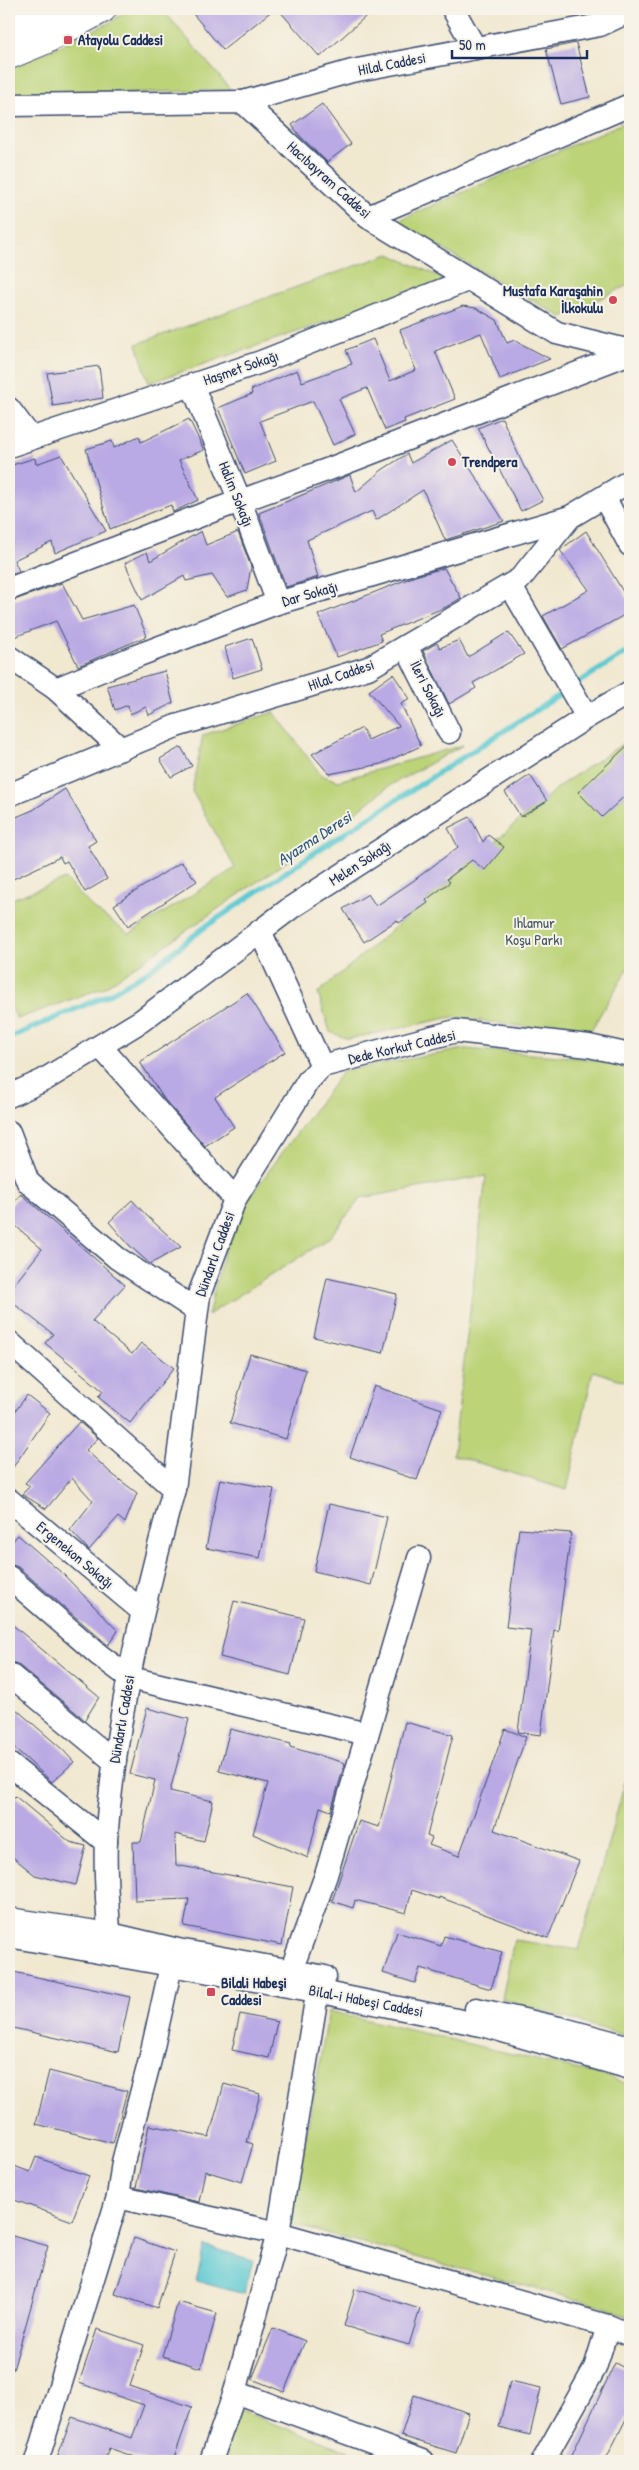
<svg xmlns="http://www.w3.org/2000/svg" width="639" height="2470" viewBox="0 0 639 2470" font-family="'Patrick Hand',sans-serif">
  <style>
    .green { fill: #bcd378; stroke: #6c816b }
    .water { fill: #5cc9d2; stroke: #3c7c98 }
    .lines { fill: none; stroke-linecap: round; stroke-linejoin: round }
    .stream { stroke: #5cc9d2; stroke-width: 5.5 }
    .building { fill: #b9a9e4 }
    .minor-casing { stroke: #3b4b6f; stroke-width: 25 }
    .major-casing { stroke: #3b4b6f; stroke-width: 30 }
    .minor { stroke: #fff; stroke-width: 22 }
    .major { stroke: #fff; stroke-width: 28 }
    .poi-dot { fill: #d1495b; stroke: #f7f3e8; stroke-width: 2 }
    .labels { text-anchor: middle; stroke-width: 4; stroke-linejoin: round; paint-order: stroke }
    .poi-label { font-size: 15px; font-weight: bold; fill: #1b2f5e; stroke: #f7f3e8; text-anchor: start }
    .street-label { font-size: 15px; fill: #1b2f5e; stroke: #f7f3e8 }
    .park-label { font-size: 15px; fill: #435864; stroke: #f7f3e8 }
    .water-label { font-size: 16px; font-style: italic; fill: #2b567b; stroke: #f7f3e8 }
  </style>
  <rect width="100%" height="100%" fill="#f7f3e8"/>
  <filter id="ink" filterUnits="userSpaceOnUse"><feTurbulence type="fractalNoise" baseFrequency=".02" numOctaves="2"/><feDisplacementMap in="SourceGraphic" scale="10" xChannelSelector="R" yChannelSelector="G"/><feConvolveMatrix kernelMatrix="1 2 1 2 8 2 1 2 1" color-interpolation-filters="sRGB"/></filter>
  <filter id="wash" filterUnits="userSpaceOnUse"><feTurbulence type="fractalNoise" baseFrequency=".0096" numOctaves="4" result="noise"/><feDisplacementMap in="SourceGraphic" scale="20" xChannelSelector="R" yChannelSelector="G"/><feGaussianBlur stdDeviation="1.12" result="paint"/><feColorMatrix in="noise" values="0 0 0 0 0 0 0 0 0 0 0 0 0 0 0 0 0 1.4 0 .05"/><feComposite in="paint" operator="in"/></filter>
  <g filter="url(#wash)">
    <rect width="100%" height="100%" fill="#f1e8d0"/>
    <!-- green -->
    <g class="green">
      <polygon points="129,9 162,9 231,90 9,96 9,69 109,23"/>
      <polygon points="630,120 630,284 562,317 476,269 397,221"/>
      <polygon points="389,254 447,280 149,383 137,344"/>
      <polygon points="274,712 321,775 338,781 463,745 389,786 338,826 105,987 17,1019 9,1002 9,900 65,879 93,908 129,934 235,868 192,791 203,735"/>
      <polygon points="630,739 630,965 588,1035 452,1017 348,1039 330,1032 318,993 562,784"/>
      <polygon points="465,1049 571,1057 630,1064 630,1383 593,1371 567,1490 453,1455 486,1176 361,1198 328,1239 208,1315 226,1243 251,1195 343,1071"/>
      <polygon points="630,1764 630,2037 502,1999 514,1940 579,1950"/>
      <polygon points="329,2011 609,2077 630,2085 630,2317 602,2306 290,2224"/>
      <polygon points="240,2411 348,2451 344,2461 221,2461"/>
    </g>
    <!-- water -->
    <polygon class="water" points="205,2246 253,2260 244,2294 196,2281"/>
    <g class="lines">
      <!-- stream -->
      <g class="stream">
        <polyline points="573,686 630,650"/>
        <polyline points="9,1038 108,995 150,970 205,927 320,849 566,691"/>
      </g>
    </g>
    <g id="blocks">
      <!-- building -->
      <g class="building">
        <polygon points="189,9 274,9 223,50"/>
        <polygon points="278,9 374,9 320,57"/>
        <polygon points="576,43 590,97 561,104 546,49"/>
        <polygon points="322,104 351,144 327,162 300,136 292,125"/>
        <polygon points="463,306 476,308 497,320 507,343 514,340 550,359 500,379 481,333 435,351 455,399 404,419 405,422 385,430 367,388 339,399 355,434 333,445 313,401 260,421 276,461 245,474 218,408 252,394 251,390 297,370 302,382 352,364 346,350 373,339 390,381 416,370 400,330"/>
        <polygon points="99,366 103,398 53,406 47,373"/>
        <polygon points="502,418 525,469 526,469 543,500 521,511 478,428"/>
        <polygon points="189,419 204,450 179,460 198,500 173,512 171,505 110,529 86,449 112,441 114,448 139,436 141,442"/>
        <polygon points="452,440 504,521 445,540 423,490 376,520 372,511 307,540 318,577 286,587 259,513 350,475 356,492 382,470 407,454 411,463"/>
        <polygon points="61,455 106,531 55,553 52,542 14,560 19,571 9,575 9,466 35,458 36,464"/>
        <polygon points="201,531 206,545 238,532 251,567 247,590 227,597 212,575 186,581 184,576 142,600 125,563 147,552 150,561"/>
        <polygon points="586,531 630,603 630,612 562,649 543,616 589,590 560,550"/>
        <polygon points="444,568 461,598 446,607 379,634 382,641 337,657 318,615 415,576"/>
        <polygon points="62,583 82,620 134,605 147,636 78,666 56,621 9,639 9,602"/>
        <polygon points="508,632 524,654 473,683 476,688 449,704 423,651 437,643 440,648 459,640 468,657"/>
        <polygon points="252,638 262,669 233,678 225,647"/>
        <polygon points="165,671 173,703 149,715 146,707 130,714 128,705 115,710 107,686"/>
        <polygon points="393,674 410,699 401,704 421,746 381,764 329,774 312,754 362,728 368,740 399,726 369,691"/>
        <polygon points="630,743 630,791 602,817 578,792"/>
        <polygon points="181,747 192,766 171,777 160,759"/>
        <polygon points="530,775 547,801 521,817 505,792"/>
        <polygon points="65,789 96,841 88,846 107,879 85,892 67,861 63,863 60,857 9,881 9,820 33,810"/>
        <polygon points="470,817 483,842 488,835 504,847 485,870 472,860 447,879 450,882 426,900 428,903 399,923 397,920 364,942 343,909 368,894 376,906 413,881 458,847 448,828"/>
        <polygon points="181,862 197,881 128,926 114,905"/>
        <polygon points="247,993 285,1052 215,1097 234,1127 205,1146 164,1099 140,1062"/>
        <polygon points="21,1194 125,1285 92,1321 132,1354 141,1343 174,1368 130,1423 98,1397 103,1391 45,1343 53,1334 9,1300 9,1291 42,1249 9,1220 9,1208"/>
        <polygon points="132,1200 147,1216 181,1247 150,1264 130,1246 109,1222"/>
        <polygon points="327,1278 397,1294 383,1353 314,1337"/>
        <polygon points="250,1354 306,1370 286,1439 230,1423"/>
        <polygon points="374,1386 442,1409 417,1480 350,1457"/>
        <polygon points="27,1395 50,1413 9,1473 9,1420"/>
        <polygon points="79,1422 98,1438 86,1450 112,1474 137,1493 125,1523 118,1517 89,1550 70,1530 93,1501 72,1478 46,1509 22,1494 30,1486 25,1483"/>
        <polygon points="220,1479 274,1489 260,1558 206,1548"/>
        <polygon points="329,1504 387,1517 371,1585 314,1571"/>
        <polygon points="519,1529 571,1533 558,1631 554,1630 541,1735 518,1732 531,1630 506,1627"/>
        <polygon points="18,1535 64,1575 118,1631 108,1645 18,1567 9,1564 9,1545"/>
        <polygon points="234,1601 304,1618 290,1675 220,1657"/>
        <polygon points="9,1622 99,1697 85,1720 17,1664 9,1661"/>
        <polygon points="9,1703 62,1749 74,1762 52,1782 9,1743"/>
        <polygon points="147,1708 189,1719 170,1791 213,1801 204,1841 175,1834 176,1865 293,1887 282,1945 184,1926 189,1899 135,1901 133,1842 141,1842 155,1780 130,1774"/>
        <polygon points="405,1722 453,1735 427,1836 432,1838 429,1845 459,1856 505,1729 526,1737 494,1830 579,1861 548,1938 439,1897 439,1899 412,1890 406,1913 355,1900 353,1908 332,1901 359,1821 379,1827"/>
        <polygon points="230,1729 291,1744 290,1747 345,1763 331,1811 320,1807 308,1858 253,1834 268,1783 219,1771"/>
        <polygon points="15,1796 70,1842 86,1846 76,1885 35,1875 9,1854 9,1804"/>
        <polygon points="397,1932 441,1946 444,1936 502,1952 491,1989 420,1968 415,1983 383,1973"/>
        <polygon points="9,1971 130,1997 118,2052 9,2027"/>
        <polygon points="240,2014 277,2022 269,2058 232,2050"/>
        <polygon points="49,2071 127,2091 113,2143 36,2124"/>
        <polygon points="224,2084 260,2094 247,2142 253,2144 242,2182 205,2171 199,2202 136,2188 149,2125 209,2137"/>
        <polygon points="36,2157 89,2176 72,2221 9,2198 9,2164 30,2172"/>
        <polygon points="9,2235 48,2246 13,2370 9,2369"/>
        <polygon points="134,2238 175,2252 157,2308 115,2294"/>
        <polygon points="355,2289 420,2309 409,2345 344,2326"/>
        <polygon points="178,2302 217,2313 201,2368 162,2356"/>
        <polygon points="273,2328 305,2341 284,2392 252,2379"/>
        <polygon points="97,2329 144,2345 130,2386 192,2407 173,2461 147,2461 109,2448 104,2461 56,2461 72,2417 132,2438 144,2405 79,2383"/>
        <polygon points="615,2363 630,2371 630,2411 605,2461 569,2461"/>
        <polygon points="510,2381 541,2388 530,2435 499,2427"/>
        <polygon points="414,2395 469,2413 456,2453 401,2436"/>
      </g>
    </g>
  </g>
  <g filter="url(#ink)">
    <use href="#blocks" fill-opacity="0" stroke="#3b4b6f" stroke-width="1"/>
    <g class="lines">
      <defs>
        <g id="minor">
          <polyline points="453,9 475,48"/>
          <polyline points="243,102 352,71 600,25 630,11"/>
          <polyline points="9,105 243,102 368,217 557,333 630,351"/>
          <polyline points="368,217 630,105"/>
          <polyline points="192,385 240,501 275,595 274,604"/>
          <polyline points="9,409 31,438"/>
          <polyline points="9,446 261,362 470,279"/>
          <polyline points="604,497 630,545"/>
          <polyline points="510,585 587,717"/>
          <polyline points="9,589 204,514 332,468 630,353"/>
          <polyline points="406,646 449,732"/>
          <polyline points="9,657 56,689 121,749"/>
          <polyline points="56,689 139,655 274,604 570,517"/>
          <polyline points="9,795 176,726 368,668 520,579 570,517 630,481"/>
          <polyline points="260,931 322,1066 456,1031 589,1046 630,1055"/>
          <polyline points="100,1046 235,1199 308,1081 322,1066"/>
          <polyline points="9,1096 44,1080 141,1021 292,907 587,717 630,692"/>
          <polyline points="9,1132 28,1182 117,1258 196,1310"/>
          <path d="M 9,1342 L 174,1489 C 143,1604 115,1721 106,1840 C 104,1877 109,1916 110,1954"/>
          <polyline points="174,1489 199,1295 235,1199"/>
          <polyline points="9,1500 142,1611"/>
          <polyline points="9,1577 99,1655 130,1678 367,1734"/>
          <polyline points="9,1674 115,1762"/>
          <polyline points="9,1764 106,1842"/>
          <polyline points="9,1919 110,1934 178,1950 325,1977"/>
          <polyline points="9,1936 316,1991 486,2026 630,2068"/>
          <polyline points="291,1971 326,1875 419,1558"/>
          <polyline points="476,2009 559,2028 630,2047"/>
          <polyline points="118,2197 278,2233 320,1976"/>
          <polyline points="235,2392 278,2233 608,2326 630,2335"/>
          <polyline points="37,2461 118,2197 123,2162 150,2060 171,1966 177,1952"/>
          <polyline points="211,2461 235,2392 423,2461"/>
          <polyline points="543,2461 595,2368 608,2326"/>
        </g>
        <g id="major">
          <polyline points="9,31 55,9"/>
          <polyline points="9,55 45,40 102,9"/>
        </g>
      </defs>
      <!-- minor casing -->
      <use href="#minor" class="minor-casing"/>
      <!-- major casing -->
      <use href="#major" class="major-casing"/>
      <!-- minor -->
      <use href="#minor" class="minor"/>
      <!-- major -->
      <use href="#major" class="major"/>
    </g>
  </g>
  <!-- markers -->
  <g class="poi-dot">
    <rect x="63" y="35" width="10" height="10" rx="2.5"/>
    <circle cx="613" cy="300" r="5"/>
    <circle cx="452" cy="462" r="5"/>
    <rect x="206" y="1987" width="10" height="10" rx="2.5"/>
  </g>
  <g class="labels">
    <!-- poi labels -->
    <g class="poi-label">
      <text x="78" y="45">Atayolu Caddesi</text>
      <text x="603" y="296" text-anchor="end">Mustafa Karaşahin<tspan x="603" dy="17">İlkokulu</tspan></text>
      <text x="462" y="467">Trendpera</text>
      <text x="221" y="1988">Bilali Habeşi<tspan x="221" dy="17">Caddesi</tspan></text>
    </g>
    <!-- street labels -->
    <g class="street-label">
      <text transform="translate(392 64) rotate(-11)" y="5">Hilal Caddesi</text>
      <text transform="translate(329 180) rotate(42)" y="5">Hacıbayram Caddesi</text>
      <text transform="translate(241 368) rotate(-19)" y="5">Haşmet Sokağı</text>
      <text transform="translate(236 494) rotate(68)" y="5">Halim Sokağı</text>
      <text transform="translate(310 594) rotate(-16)" y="5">Dar Sokağı</text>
      <text transform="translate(341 675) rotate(-19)" y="5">Hilal Caddesi</text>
      <text transform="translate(428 689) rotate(63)" y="5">İleri Sokağı</text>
      <text transform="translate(360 863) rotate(-33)" y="5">Melen Sokağı</text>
      <text transform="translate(402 1047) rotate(-13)" y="5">Dede Korkut Caddesi</text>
      <text transform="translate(215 1254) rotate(-70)" y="5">Dündarlı Caddesi</text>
      <text transform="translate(75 1555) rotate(40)" y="5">Ergenekon Sokağı</text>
      <text transform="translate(122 1719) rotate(-80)" y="5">Dündarlı Caddesi</text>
      <text transform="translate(366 2001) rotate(11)" y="5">Bilal-i Habeşi Caddesi</text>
    </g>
    <!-- park labels -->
    <g class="park-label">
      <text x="534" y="928">Ihlamur<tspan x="534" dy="17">Koşu Parkı</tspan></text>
    </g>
    <!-- water labels -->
    <g class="water-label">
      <text transform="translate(314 838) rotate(-33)" y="6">Ayazma Deresi</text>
    </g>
  </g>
  <!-- margin -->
  <rect width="639" height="2470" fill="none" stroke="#f7f3e8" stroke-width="30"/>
  <!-- scale -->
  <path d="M452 50v8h135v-8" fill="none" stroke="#1b2f5e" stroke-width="2.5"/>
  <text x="459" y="50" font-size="15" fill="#1b2f5e" stroke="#f7f3e8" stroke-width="4" paint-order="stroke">50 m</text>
</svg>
